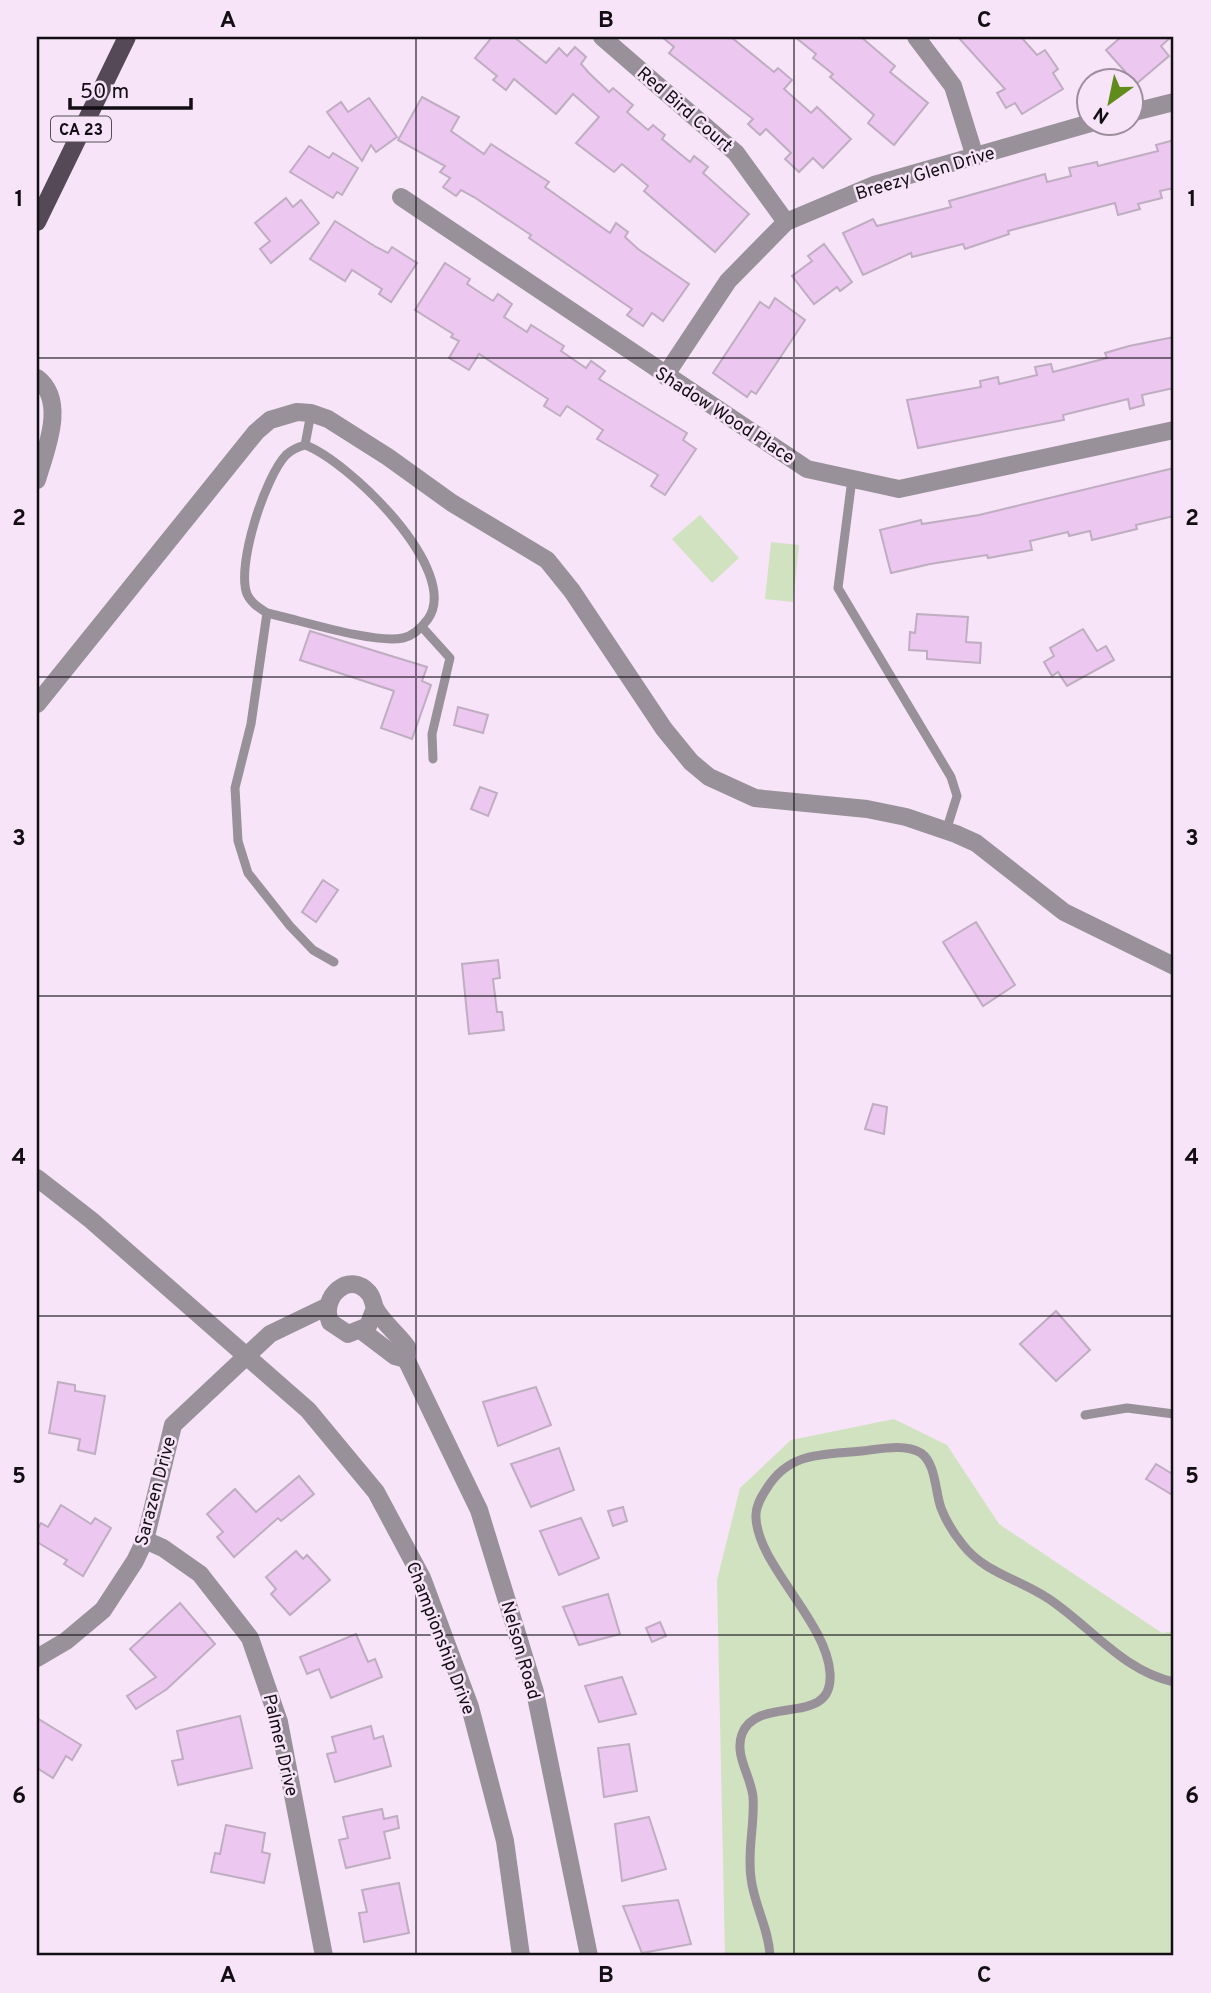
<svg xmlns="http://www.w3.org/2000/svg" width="1211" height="1993" viewBox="0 0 1211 1993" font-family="Overpass,sans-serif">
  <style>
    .green { fill: #d1e2c0 }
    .building { fill: #ecc7ef; stroke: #bfadc1; stroke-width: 2 }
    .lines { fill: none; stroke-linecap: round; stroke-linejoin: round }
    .service { stroke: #999199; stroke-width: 9 }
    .minor { stroke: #999199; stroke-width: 18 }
    .tertiary { stroke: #999199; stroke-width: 18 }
    .primary { stroke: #554857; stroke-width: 18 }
    .grid { fill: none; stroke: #130d14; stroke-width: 2; stroke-opacity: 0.55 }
    .labels { text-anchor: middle; stroke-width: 5; stroke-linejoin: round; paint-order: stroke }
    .shield { fill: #f7e4f8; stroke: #574e58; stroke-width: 2 }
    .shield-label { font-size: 16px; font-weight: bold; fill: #130d14 }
    .street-label { font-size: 18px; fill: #130d14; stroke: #f7e4f8 }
    .neatline { fill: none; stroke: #130d14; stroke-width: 2.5 }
    .grid-label { font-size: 23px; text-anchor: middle; font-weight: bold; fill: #130d14 }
  </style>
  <rect width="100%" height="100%" fill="#f7e4f8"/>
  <!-- green -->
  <g class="green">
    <polygon points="700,515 739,558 712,583 672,539"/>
    <polygon points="771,542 799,545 793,602 765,599"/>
    <polygon points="894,1419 947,1445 999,1524 1162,1633 1174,1631 1174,1956 725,1956 717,1580 740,1488 791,1440"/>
  </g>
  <!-- building -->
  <g class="building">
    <polygon points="492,37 514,37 546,63 559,48 567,56 575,47 586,57 581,64 590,74 609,92 613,88 633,105 627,112 648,130 653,125 665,135 662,139 690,162 694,156 708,167 703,173 749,214 715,252 644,191 648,186 622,164 614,172 576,143 599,117 573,94 556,114 514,79 506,90 493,80 497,76 475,58"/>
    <polygon points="662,37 731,37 774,72 778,68 792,80 784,89 811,113 817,107 851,139 823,168 813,158 799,172 785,159 791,153 766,129 760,135 748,124 753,119 669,53 674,47"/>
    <polygon points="795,37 861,37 895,66 890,72 928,103 894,145 868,123 874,115 830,77 833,74 813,58 816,54"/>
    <polygon points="958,37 1021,37 1037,55 1045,50 1058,69 1053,73 1063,89 1022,114 1015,103 1006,108 997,93 1005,89"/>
    <polygon points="1121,37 1171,37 1161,46 1169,56 1136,84 1106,50"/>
    <polygon points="422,97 459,117 451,131 484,154 491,144 549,182 545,187 610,233 616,223 628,232 625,237 638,249 689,284 663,321 652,313 643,326 627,315 632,309 529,238 531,235 474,197 461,190 456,196 443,187 450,178 440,172 445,166 398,140"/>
    <polygon points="369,98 397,137 376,152 371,145 362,161 327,112 341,102 348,112"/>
    <polygon points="1174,140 1174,188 1160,191 1162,198 1138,204 1140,209 1118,215 1115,203 1008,231 1009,234 965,249 963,244 912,257 911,253 863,275 843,233 873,219 877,226 951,207 949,201 1045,174 1047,182 1071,176 1069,168 1097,162 1098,166 1158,151 1156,145"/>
    <polygon points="309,146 329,158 333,153 358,168 342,195 337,192 333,198 290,172"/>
    <polygon points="286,198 293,207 301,200 319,223 271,263 260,249 270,241 255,223"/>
    <polygon points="335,221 376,247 388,253 392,247 417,263 391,302 379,294 382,289 352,270 345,281 310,259"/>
    <polygon points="824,244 852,282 840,291 837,287 814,304 792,276 812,261 808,256"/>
    <polygon points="445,263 470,279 467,284 493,301 498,294 512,304 504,317 527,332 531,325 564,346 561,351 586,368 591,361 605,371 599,379 687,433 683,440 696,449 665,495 651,486 658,475 597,439 603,430 567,406 560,416 544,406 548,399 479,354 469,370 449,358 459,341 451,337 453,334 415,310"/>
    <polygon points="775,298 805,320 756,394 751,391 747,397 713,373 760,302 769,308"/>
    <polygon points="1174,337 1174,388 1142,395 1144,405 1130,409 1128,399 1063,415 1064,420 918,448 907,400 981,387 980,381 998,377 999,384 1037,375 1035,367 1051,364 1053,372 1107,358 1105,353 1129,346"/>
    <polygon points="1174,468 1174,516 1136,525 1137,529 1092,540 1090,531 1069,536 1068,532 1030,541 1032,550 988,558 987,555 930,564 891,573 880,530 921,520 922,524 979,515"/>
    <polygon points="917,614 968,617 966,642 981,643 980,663 927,659 927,651 909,650 910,632 915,633"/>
    <polygon points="1083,629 1097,651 1106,646 1114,660 1067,686 1058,672 1052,676 1044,662 1054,656 1050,648"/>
    <polygon points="310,631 427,667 422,681 431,685 412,739 381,728 394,691 300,660"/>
    <polygon points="458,707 488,715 483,733 454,725"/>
    <polygon points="480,787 497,793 488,816 471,809"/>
    <polygon points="323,880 338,890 316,922 302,912"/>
    <polygon points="976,922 1015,985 983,1006 943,942"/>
    <polygon points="498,960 500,978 493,979 497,1012 502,1012 504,1030 469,1034 462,964"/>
    <polygon points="873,1104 887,1107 884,1134 865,1129"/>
    <polygon points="1056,1311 1090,1350 1056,1381 1020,1344"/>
    <polygon points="58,1382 75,1385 75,1391 105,1396 95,1454 78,1450 80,1439 49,1433"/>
    <polygon points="536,1387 551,1425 498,1446 483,1402"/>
    <polygon points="559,1448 574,1490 531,1507 511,1464"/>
    <polygon points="1156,1464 1174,1475 1174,1496 1146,1479"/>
    <polygon points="299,1476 314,1494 281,1521 278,1518 234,1557 217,1537 223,1532 207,1514 235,1489 256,1512"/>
    <polygon points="61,1505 91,1524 95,1518 111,1528 83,1576 64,1564 67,1560 37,1542 37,1530 41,1523 48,1527"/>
    <polygon points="623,1507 627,1521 613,1526 608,1511"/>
    <polygon points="581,1518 599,1558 559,1575 540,1531"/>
    <polygon points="296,1551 303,1559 307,1555 330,1580 290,1615 271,1594 276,1589 266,1577"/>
    <polygon points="608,1594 620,1634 579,1645 563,1607"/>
    <polygon points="180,1603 215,1644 167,1689 136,1709 127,1696 156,1677 130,1649"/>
    <polygon points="660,1622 666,1636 652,1642 646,1628"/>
    <polygon points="356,1634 368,1662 375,1659 382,1677 331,1698 319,1669 307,1674 300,1657"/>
    <polygon points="622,1677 636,1714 599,1722 585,1686"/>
    <polygon points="240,1716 252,1768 178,1785 172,1761 183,1759 177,1731"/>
    <polygon points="37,1718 81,1745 72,1760 66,1756 53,1778 37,1768"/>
    <polygon points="371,1726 374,1739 383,1736 391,1766 335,1782 327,1754 336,1752 332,1737"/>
    <polygon points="629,1744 637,1791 604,1797 598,1748"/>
    <polygon points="382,1809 384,1819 397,1816 399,1828 384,1832 390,1858 346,1868 339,1840 348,1838 343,1817"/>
    <polygon points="649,1817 666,1869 622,1881 615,1824"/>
    <polygon points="226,1825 265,1833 262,1852 270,1854 264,1883 211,1872 215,1853 220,1854"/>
    <polygon points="399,1883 409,1933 364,1942 359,1913 367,1912 362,1890"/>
    <polygon points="678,1900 691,1944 642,1953 623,1906"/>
  </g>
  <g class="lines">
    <!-- service -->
    <g class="service">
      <path d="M 305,445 C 347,460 462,570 428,619 C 422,627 413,636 403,638 C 373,644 300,620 267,613 C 259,608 251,603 247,594 C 236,566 265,477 286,455 C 291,450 298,447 305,445 L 311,413"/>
      <polyline points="852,479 838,588 951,777 957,796 946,831"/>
      <polyline points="267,613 251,724 235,788 238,841 248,873 290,926 313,950 334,962"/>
      <polyline points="422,627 450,658 432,734 433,759"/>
      <polyline points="1085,1415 1127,1408 1174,1414"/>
      <path d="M 770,1956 C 769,1929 754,1905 751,1878 C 747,1850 755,1824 753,1797 C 751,1776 734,1755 742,1734 C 758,1693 834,1729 830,1673 C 827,1622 758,1565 756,1518 C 755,1507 761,1497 767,1488 C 790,1451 824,1455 862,1451 C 879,1449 905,1443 921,1453 C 936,1464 935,1491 941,1508 C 946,1521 954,1534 963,1545 C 986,1574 1020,1579 1049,1599 C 1091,1627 1123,1671 1174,1682"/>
    </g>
    <!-- minor -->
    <g class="minor">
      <polyline points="602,37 736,153 786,222"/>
      <polyline points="916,37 953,86 975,157"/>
      <polyline points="1130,113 1174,102"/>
      <polyline points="401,197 807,469 899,489 1174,430"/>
      <polyline points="665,376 728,281 786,222 874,185 1094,122"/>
      <path d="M 37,378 C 67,401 46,449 37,480"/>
      <polyline points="37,704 256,432 270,420 297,412 311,413 328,419 388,457 452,503 547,560 572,591 664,729 691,762 709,777 755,798 867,809 906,817 956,834 976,843 1064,912 1174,966"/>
      <path d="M 375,1308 L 368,1326 L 348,1334 L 330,1322 C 320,1297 349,1270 369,1293 C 373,1298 373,1303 375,1308 C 382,1322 398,1334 407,1347 L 406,1359 L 479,1510 L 535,1692 L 589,1956"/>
      <polyline points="362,1331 395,1356 406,1359"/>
      <polyline points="145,1540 163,1548 200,1574 250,1638 279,1722 324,1956"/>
      <polyline points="37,1658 66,1641 103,1610 135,1561 145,1540 173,1425 270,1334 326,1307"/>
    </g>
    <!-- tertiary -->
    <polyline class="tertiary" points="37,1178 91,1220 308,1410 376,1492 422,1578 470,1707 505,1841 521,1956"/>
    <!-- primary -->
    <polyline class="primary" points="37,222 127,37"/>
  </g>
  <!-- grid -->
  <path class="grid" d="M 416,37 L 416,1956M 794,37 L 794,1956M 37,358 L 1174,358M 37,677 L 1174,677M 37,996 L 1174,996M 37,1316 L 1174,1316M 37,1635 L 1174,1635"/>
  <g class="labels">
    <!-- shield labels -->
    <rect class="shield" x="51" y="116.5" width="60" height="25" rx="5"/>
    <g class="shield-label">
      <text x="81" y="135">CA 23</text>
    </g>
    <!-- street labels -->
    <g class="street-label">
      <text transform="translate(685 109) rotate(41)" y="6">Red Bird Court</text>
      <text transform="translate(925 173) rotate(-17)" y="6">Breezy Glen Drive</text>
      <text transform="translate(725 415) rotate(33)" y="6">Shadow Wood Place</text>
      <text transform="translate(155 1491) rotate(-75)" y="6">Sarazen Drive</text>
      <text transform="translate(441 1638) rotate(69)" y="6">Championship Drive</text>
      <text transform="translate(521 1650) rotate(74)" y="6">Nelson Road</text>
      <text transform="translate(281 1745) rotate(77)" y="6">Palmer Drive</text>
    </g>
  </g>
  <!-- border -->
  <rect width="1211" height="1993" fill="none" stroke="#f7e4f8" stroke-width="77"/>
  <!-- north arrow -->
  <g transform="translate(1110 102) rotate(213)"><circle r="33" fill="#f7e4f8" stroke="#9c8e9d" stroke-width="2"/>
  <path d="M0-5L12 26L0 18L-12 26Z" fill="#618c1c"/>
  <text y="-10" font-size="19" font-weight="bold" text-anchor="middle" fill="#130d14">N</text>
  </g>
  <!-- scale -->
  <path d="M70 98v10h121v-10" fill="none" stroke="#130d14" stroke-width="3.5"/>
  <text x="80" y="98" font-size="21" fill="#130d14" stroke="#f7e4f8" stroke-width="5" paint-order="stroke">50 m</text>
  <rect x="38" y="38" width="1134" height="1916" class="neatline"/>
  <g class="grid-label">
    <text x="228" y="27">A</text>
    <text x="606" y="27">B</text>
    <text x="984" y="27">C</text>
    <text x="19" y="206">1</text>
    <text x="1192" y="206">1</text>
    <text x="19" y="525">2</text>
    <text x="1192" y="525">2</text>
    <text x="19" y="845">3</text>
    <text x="1192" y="845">3</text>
    <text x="19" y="1164">4</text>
    <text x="1192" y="1164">4</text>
    <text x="19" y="1483">5</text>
    <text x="1192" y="1483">5</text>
    <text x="19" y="1803">6</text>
    <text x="1192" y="1803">6</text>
    <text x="228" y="1982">A</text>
    <text x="606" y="1982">B</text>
    <text x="984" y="1982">C</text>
  </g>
</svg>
